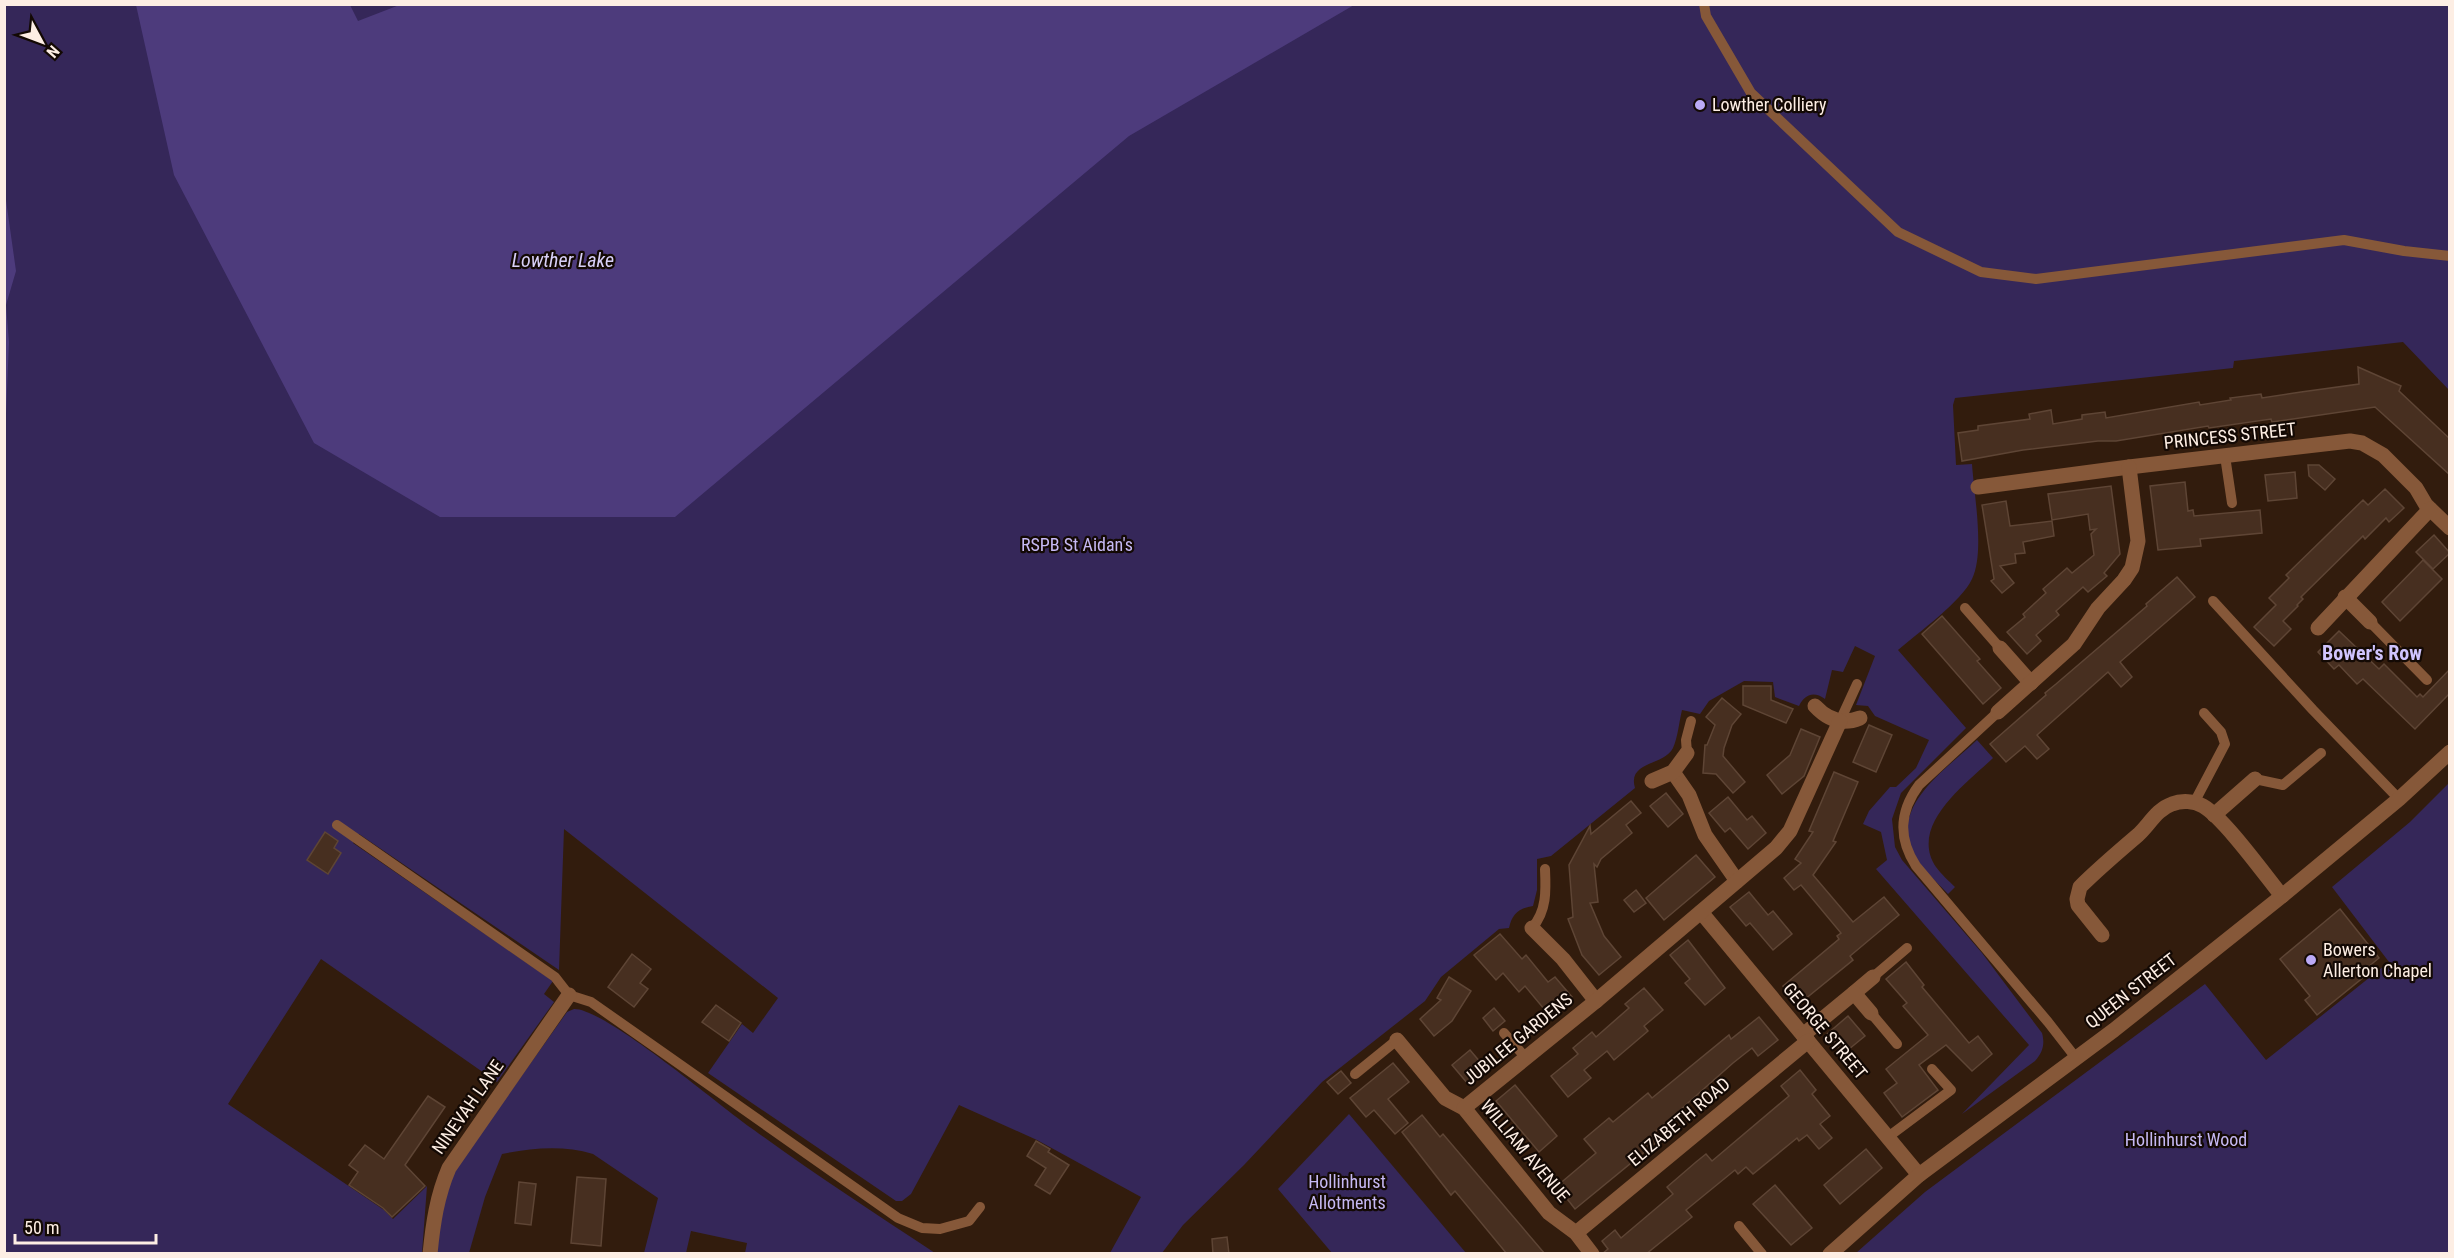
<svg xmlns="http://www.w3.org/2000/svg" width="2454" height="1258" viewBox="0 0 2454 1258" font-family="'Roboto Condensed',sans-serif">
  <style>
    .green { fill: #352759 }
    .water { fill: #4d3b7c }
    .building { fill: #472f20; stroke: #5e4535; stroke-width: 1.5 }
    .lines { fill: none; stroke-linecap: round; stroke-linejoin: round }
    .service { stroke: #865839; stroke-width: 10 }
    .minor { stroke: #865839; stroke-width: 15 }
    .poi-dot { fill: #bbaaf6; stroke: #130904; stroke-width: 2 }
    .labels { text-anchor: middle; stroke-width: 4.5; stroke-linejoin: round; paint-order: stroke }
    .poi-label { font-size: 18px; fill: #fdeee4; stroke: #130904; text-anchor: start }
    .street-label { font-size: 18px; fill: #fdeee4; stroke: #130904 }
    .park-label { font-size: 18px; fill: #c6b9f4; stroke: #130904 }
    .water-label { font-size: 20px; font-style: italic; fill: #d8d0f8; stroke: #130904 }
    .neighbourhood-label { font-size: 20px; font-weight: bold; fill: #d0c4fd; stroke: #130904 }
  </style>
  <rect width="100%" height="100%" fill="#321c0d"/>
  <!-- green -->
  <g class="green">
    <path d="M 5,5 L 2449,5 L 2449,390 L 2403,342 L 2234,361 L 2233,368 L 1955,398 L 1953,405 L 1956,465 L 1972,464 C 1974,494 1985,553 1972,579 C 1962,601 1918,633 1898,650 L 1966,728 L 1901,793 L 1892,819 L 1895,847 L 1902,860 L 1982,953 L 2042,1033 C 2045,1044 2043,1052 2035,1061 L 1962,1114 L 2029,1045 L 1876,869 L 1887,860 L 1881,832 L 1863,824 L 1869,811 L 1890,787 L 1896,787 L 1916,768 L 1929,740 L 1875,716 L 1868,706 L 1856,705 L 1875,656 L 1855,646 L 1843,672 L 1832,670 L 1825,699 C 1814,691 1805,694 1799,706 L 1775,697 L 1773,682 L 1744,681 L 1709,701 L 1700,714 L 1682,710 C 1679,722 1678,737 1673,748 C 1664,766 1627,761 1635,788 L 1551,856 L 1537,859 L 1537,890 L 1533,906 C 1519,908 1512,914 1509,928 L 1499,929 L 1441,977 L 1425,1001 L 1322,1082 L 1244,1165 L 1183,1225 L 1162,1253 L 1110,1253 L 1141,1197 L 1037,1140 L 959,1105 L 911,1194 L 902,1201 L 896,1201 L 708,1073 L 742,1024 L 753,1033 L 778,998 L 564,829 L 559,970 L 359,834 L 353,843 L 553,981 L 544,994 L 554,1002 L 497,1082 L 321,959 L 228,1104 L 384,1210 L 393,1219 L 427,1186 L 422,1253 L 5,1254 Z"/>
    <path d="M 1977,740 L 1993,758 C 1967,783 1908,825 1936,867 C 1941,874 1949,881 1955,887 L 1948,894 C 1936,881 1920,868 1912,851 C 1891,804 1948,768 1977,740 Z"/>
    <polygon points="2449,783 2449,1253 1856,1253 1925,1192 2205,984 2266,1060 2389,962 2332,887 2410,822"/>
    <path d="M 574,1009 C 605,1008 722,1108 754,1130 C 813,1173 874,1213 935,1253 L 745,1253 L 747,1243 L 691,1231 L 686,1253 L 644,1253 L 658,1198 L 593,1154 C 563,1145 532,1148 502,1154 L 485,1197 L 469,1253 L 436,1254 L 440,1209 L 456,1168 L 567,1012 Z"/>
    <polygon points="1349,1114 1466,1253 1332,1253 1278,1189"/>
  </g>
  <!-- water -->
  <g class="water">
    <polygon points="402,4 1354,4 1354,5 1129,136 675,517 440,517 314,443 174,175 136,5 350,5 358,21"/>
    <polygon points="5,193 16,271 6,305 9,342 5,438"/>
  </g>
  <!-- building -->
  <g class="building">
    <polygon points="2358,367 2401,386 2399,391 2450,439 2450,475 2375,407 2272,422 2271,419 2209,428 2208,426 2116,441 2098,441 2023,450 1962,461 1958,433 1978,430 1978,426 2030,419 2029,414 2051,410 2053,424 2082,419 2082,415 2105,412 2106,418 2199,402 2200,405 2231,400 2230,398 2261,394 2262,398 2301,392 2359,384"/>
    <polygon points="2308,465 2319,465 2335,479 2325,490 2309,476"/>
    <polygon points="2295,472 2297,498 2268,501 2265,475"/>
    <polygon points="2185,482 2188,511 2193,510 2194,516 2260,510 2262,533 2200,539 2201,546 2158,550 2150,486"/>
    <polygon points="2111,486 2120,554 2104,573 2107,576 2088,592 2083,587 2056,611 2059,615 2036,635 2041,641 2027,654 2007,632 2025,617 2023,614 2046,593 2043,589 2067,568 2072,573 2094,555 2091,534 2096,529 2090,530 2088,514 2052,520 2048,494"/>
    <polygon points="2385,489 2404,508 2389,522 2386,518 2365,539 2363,536 2301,597 2303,599 2297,605 2298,606 2283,621 2291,629 2274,646 2254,627 2276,605 2269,598 2289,578 2286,575 2363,500 2368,505"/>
    <polygon points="2006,501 2010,526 2052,521 2054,536 2023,542 2025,553 2015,554 2016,563 2000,566 2014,583 2002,593 1991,581 1994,579 1982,505"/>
    <polygon points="2434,535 2450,553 2433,569 2416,552"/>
    <polygon points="2423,560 2442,579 2400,621 2382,602"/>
    <polygon points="2177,577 2195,597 2120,662 2132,677 2121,687 2108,672 2037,735 2049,749 2037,759 2025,746 2006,762 1990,744 2046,695 2045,693 2056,684 2147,606 2146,604"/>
    <polygon points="1942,616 1980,659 1977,661 2001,688 1983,704 1922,634"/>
    <polygon points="2339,631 2379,669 2384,664 2417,697 2420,694 2423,697 2450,669 2450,693 2415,729 2363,679 2357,684 2339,665 2334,669 2318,652"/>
    <polygon points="1743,686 1771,686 1771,700 1793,709 1786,723 1743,705"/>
    <polygon points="1722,698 1741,714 1732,725 1724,748 1723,756 1745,782 1733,793 1716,774 1703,773 1705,745 1707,745 1715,725 1706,717"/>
    <polygon points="1869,725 1892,735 1876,772 1853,762"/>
    <polygon points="1801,729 1820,737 1804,776 1782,794 1767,775 1790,755"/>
    <polygon points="1834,772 1858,782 1833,841 1836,842 1813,875 1853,922 1884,897 1899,915 1850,956 1853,960 1799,1004 1783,986 1839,939 1837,936 1841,933 1801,885 1794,890 1784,878 1801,863 1795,859 1813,832 1809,831"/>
    <polygon points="1666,793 1683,814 1668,827 1650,806"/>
    <polygon points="1728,797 1747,820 1752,816 1766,833 1748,849 1730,828 1725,832 1709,813"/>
    <polygon points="1631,801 1641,813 1626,825 1632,833 1601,859 1597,867 1594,864 1598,902 1590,903 1604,936 1621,957 1599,975 1582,955 1568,919 1573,917 1569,865 1590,826 1591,834"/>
    <polygon points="325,832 338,841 334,848 341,853 328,874 307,860"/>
    <polygon points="1696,855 1715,877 1664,920 1646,898"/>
    <polygon points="1636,890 1646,903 1634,912 1624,900"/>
    <polygon points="1749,892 1768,915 1773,911 1792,934 1773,950 1750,923 1746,926 1730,907"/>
    <polygon points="2340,909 2379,958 2362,972 2365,976 2317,1015 2305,1000 2310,996 2280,959"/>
    <polygon points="1500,934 1522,959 1526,955 1548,982 1555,977 1572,997 1549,1015 1525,986 1519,992 1503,973 1496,980 1474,955"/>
    <polygon points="1688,940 1725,988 1705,1005 1685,983 1690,979 1670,955"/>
    <polygon points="632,954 651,969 640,983 648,989 634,1007 608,987"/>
    <polygon points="1906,962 1924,985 1922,987 1969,1043 1978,1036 1992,1054 1972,1071 1946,1045 1919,1065 1938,1090 1902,1117 1884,1093 1897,1083 1886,1069 1928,1035 1903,1006 1907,1003 1886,979"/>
    <polygon points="1449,977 1471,991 1452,1021 1434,1036 1420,1019 1441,1000 1437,998"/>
    <polygon points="1644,988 1663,1010 1644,1026 1648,1031 1614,1060 1607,1051 1584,1070 1591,1078 1568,1097 1551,1076 1578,1054 1573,1048 1592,1032 1596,1037 1629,1008 1625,1004"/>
    <polygon points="716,1005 741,1023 729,1041 702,1022"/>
    <polygon points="1494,1008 1505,1021 1493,1031 1483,1018"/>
    <polygon points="1848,1016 1865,1036 1843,1054 1827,1034"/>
    <polygon points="1759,1017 1778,1040 1758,1056 1752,1048 1733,1063 1654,1133 1659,1140 1575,1209 1557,1186 1596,1153 1584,1139 1609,1118 1613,1122 1648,1093 1652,1098 1729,1035 1731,1039"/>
    <polygon points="1470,1050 1486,1069 1468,1084 1452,1065"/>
    <polygon points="1393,1063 1409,1082 1388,1099 1408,1123 1395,1134 1374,1110 1366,1117 1350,1098"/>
    <polygon points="1800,1070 1816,1090 1812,1094 1830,1116 1820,1124 1832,1138 1819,1149 1807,1135 1799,1141 1797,1138 1753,1174 1746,1167 1738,1174 1735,1170 1686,1210 1692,1217 1646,1254 1602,1254 1608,1249 1602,1241 1615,1230 1621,1238 1673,1194 1667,1187 1696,1162 1706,1154 1712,1161 1789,1096 1781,1086"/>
    <polygon points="1341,1071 1351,1083 1338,1094 1327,1082"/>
    <polygon points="1515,1085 1557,1136 1539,1152 1496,1101"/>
    <polygon points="428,1096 445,1107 405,1165 425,1186 392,1217 383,1208 349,1185 358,1172 349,1165 365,1145 384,1159"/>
    <polygon points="1422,1115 1440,1137 1443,1134 1545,1254 1507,1254 1455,1191 1451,1195 1402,1132"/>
    <polygon points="1036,1141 1050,1149 1048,1152 1069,1165 1050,1194 1035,1185 1046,1168 1027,1156"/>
    <polygon points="1866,1149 1882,1168 1840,1204 1824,1185"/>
    <polygon points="577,1177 606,1179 601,1246 571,1243"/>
    <polygon points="519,1182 536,1184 531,1225 515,1223"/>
    <polygon points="1775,1185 1812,1228 1791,1245 1753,1204"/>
    <polygon points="1227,1237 1229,1254 1213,1254 1212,1239"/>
  </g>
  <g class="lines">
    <!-- service -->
    <g class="service">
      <polyline points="1704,4 1706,16 1751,93 1898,232 1981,272 2036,279 2344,240 2404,251 2450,256"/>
      <polyline points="2225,456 2232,503"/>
      <polyline points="2213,601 2313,710 2399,799"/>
      <polyline points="1965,608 2000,648"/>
      <polyline points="2370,622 2427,680"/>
      <path d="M 1998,712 L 1919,785 C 1899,812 1898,838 1916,866 L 2048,1022 L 2076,1058"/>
      <polyline points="1840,721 1857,684"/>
      <polyline points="1687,753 1686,740 1691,721"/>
      <polyline points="2255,779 2283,785 2321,753"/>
      <polyline points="2194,803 2225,744 2221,732 2204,713"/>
      <polyline points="337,825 555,977 569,995 591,1002 898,1218 922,1228 940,1229 969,1221 980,1207"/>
      <path d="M 1532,928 C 1547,911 1546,890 1545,869"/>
      <polyline points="1873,977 1907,948"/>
      <polyline points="1871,1013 1897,1044"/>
      <polyline points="1504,1033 1526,1058"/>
      <polyline points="1355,1074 1397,1040"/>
      <polyline points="1888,1137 1951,1090 1932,1069"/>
      <polyline points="1739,1226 1762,1254"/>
    </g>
    <!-- minor -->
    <g class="minor">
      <polyline points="1978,487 2129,467 2350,441 2362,443 2383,455 2416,488 2426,505 2450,528"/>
      <polyline points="2345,597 2370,622"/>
      <polyline points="2318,628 2430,509"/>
      <polyline points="2000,648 2031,683"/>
      <path d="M 1815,706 C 1828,720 1843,725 1860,718"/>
      <polyline points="1998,712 2074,644 2098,608 2124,580 2132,568 2138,541 2129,467"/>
      <polyline points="1673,772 1689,795 1705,835 1737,881"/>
      <polyline points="1652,781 1673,772 1687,753"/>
      <polyline points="2214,815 2255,779"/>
      <polyline points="1701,912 1919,1175"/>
      <polyline points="1532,928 1563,959 1596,1001"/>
      <path d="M 2102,935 L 2078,905 L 2077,899 L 2080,887 C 2098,869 2118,852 2138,835 C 2149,825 2157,809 2172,804 C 2182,800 2194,801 2203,806 C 2224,818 2265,875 2282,896"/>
      <polyline points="1854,993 1873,977"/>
      <polyline points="1803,1035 1854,993 1871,1013"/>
      <polyline points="1397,1040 1445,1098 1464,1108 1549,1213 1576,1233 1592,1254"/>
      <polyline points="1464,1108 1596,1001 1776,848 1790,831 1840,721"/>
      <polyline points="1576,1233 1808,1041"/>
      <path d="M 430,1254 C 433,1223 437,1196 449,1168 L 569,995"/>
      <polyline points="1830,1254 1919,1175 2114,1030 2282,896 2399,799 2450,752"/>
    </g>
  </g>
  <!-- markers -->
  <g class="poi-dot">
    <circle cx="1700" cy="105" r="6"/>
    <circle cx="2311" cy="960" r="6"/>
  </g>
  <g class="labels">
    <!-- poi labels -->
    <g class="poi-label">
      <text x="1712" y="111">Lowther Colliery</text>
      <text x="2323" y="956">Bowers<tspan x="2323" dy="21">Allerton Chapel</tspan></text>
    </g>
    <!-- street labels -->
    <g class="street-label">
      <text transform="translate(2230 436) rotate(-6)" y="6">PRINCESS STREET</text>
      <text transform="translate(2131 991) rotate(-38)" y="6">QUEEN STREET</text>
      <text transform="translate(1825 1031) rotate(50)" y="6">GEORGE STREET</text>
      <text transform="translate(1518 1039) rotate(-39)" y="6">JUBILEE GARDENS</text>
      <text transform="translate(468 1107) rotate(-55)" y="6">NINEVAH LANE</text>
      <text transform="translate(1679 1122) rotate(-40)" y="6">ELIZABETH ROAD</text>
      <text transform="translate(1525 1151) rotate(50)" y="6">WILLIAM AVENUE</text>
    </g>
    <!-- park labels -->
    <g class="park-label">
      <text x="1077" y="551">RSPB St Aidan's</text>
      <text x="2186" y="1146">Hollinhurst Wood</text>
      <text x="1347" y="1188">Hollinhurst<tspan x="1347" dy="21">Allotments</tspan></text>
    </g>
    <!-- water labels -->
    <g class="water-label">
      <text x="563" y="267">Lowther Lake</text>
    </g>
    <!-- neighbourhood labels -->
    <g class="neighbourhood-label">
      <text x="2372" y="660">Bower's Row</text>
    </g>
  </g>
  <!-- border -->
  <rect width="2454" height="1258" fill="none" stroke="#fdeee4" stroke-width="12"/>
  <!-- north arrow -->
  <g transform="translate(42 42) rotate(131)" stroke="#130904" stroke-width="4.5" paint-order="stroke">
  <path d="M0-4.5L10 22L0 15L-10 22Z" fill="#fdeee4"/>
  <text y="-9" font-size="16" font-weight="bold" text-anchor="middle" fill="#fdeee4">N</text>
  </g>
  <!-- scale -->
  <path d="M15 1234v9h141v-9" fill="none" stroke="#fdeee4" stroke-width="3"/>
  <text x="24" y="1234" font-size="18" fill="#fdeee4" stroke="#130904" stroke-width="4.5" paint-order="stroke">50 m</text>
</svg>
